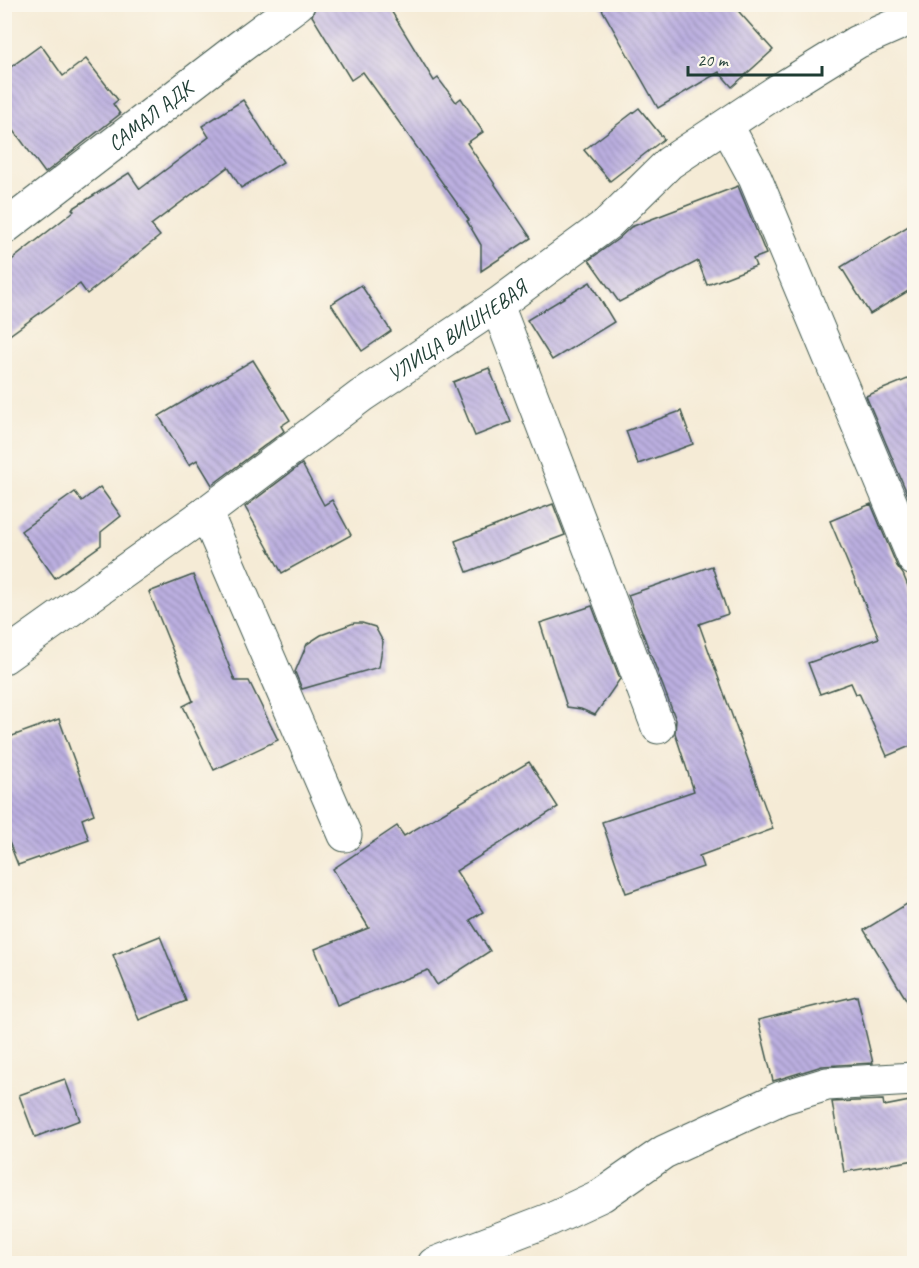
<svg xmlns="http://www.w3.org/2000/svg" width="919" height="1268" viewBox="0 0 919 1268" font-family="Caveat,sans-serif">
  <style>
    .building { fill: url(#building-back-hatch) }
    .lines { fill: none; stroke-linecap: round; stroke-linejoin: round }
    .minor-casing { stroke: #3f574c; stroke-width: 35 }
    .minor { stroke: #fff; stroke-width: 33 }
    .labels { text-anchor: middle; stroke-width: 5; stroke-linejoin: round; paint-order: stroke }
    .street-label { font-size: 21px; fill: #1f3d34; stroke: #fbf7ec }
  </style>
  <defs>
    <pattern id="building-back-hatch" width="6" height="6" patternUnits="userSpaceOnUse" patternTransform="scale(1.5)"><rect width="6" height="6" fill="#bbafe0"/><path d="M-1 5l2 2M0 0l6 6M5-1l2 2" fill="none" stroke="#9790b6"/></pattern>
  </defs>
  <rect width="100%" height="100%" fill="#fbf7ec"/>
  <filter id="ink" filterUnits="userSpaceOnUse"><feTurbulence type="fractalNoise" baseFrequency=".0167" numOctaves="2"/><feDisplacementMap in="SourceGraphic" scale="12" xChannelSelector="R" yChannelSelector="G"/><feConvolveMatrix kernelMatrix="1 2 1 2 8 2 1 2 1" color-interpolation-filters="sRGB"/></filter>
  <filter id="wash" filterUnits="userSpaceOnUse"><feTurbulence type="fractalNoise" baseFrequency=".008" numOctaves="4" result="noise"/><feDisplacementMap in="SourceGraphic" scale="24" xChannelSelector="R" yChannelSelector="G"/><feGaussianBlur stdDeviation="1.35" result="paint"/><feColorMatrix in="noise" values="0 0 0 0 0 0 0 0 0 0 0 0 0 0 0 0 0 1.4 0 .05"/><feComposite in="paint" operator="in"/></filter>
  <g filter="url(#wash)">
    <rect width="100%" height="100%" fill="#f5ebd6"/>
    <g id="blocks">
      <!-- building -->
      <g class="building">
        <polygon points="316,4 387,4 434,81 438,78 456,102 461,98 483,132 467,143 531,238 481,271 481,245 467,221 469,220 363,72 351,80 312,16"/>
        <polygon points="599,4 732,4 773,50 732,87 719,72 658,108"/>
        <polygon points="41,45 63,76 86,59 118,100 113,104 120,114 45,173 4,117 4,72"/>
        <polygon points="243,100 283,162 241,188 228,167 151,225 160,236 87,294 80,284 4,339 4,266 74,211 72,209 129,173 140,189 209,137 202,126"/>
        <polygon points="639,108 664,139 610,181 584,150"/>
        <polygon points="738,186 766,254 753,259 756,266 707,285 698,261 619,302 589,260 618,239 631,227"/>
        <polygon points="915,222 915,287 870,314 841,267"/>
        <polygon points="590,282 614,322 552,360 527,320"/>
        <polygon points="361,285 391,331 362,351 331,304"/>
        <polygon points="253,360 290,420 281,426 284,431 212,485 197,460 189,465 159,416"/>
        <polygon points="489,368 511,422 475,436 453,382"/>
        <polygon points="915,376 915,512 866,396"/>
        <polygon points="681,411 693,444 638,464 626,431"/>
        <polygon points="302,464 324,505 332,500 351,535 282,573 245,507"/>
        <polygon points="100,487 121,516 101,532 101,545 55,578 21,531 75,492 82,501"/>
        <polygon points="553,504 565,535 467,572 455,541"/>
        <polygon points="871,504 897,566 903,574 915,603 915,744 887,756 859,693 856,694 851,683 820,694 808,663 879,638 830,521"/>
        <polygon points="712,566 728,614 699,624 773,829 699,856 703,867 626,893 602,822 694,791 675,733 676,720 628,595"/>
        <polygon points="193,575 235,681 249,681 278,740 214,770 183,706 193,701 149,592"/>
        <polygon points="592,606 620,679 595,715 581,709 567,707 540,623"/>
        <polygon points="354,623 362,623 375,627 383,642 379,667 302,689 295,672 307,644 321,635"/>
        <polygon points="59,719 94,814 82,819 89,840 18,865 4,829 4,739"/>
        <polygon points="529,762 558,807 456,871 483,912 470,920 490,951 437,985 428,970 337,1005 315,949 369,928 333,869 397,826 404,836"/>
        <polygon points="915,899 915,1014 864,930"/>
        <polygon points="160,936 186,1001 139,1020 113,955"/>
        <polygon points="857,996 873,1063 822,1066 773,1081 758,1020"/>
        <polygon points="65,1079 80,1120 35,1137 19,1095"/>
        <polygon points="883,1100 884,1106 915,1100 915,1160 844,1172 832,1102"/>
      </g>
    </g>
  </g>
  <g filter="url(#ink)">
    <use href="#blocks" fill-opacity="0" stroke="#3f574c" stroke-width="1.5"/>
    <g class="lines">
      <defs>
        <g id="minor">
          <polyline points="727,126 755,178 914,559"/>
          <path id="s1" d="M 4,228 L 241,46 L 298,4"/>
          <polyline points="497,305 658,727"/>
          <polyline points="206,513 345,835"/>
          <path id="s2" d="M 4,657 L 206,513 L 361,396 L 497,305 L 607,224 L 669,163 L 776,92 L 857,42 L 914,17"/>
          <polyline points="434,1264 546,1221 602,1195 664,1152 781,1098 827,1084 914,1079"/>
        </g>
      </defs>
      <!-- minor casing -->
      <use href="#minor" class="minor-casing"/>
      <!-- minor -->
      <use href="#minor" class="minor"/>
    </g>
  </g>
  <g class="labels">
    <!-- street labels -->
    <g class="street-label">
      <text dy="7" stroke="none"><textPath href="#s1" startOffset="184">САМАЛ АДК</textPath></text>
      <text dy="7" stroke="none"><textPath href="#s2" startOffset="558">УЛИЦА ВИШНЕВАЯ</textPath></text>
    </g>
  </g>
  <!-- margin -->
  <rect width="919" height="1268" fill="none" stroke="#fbf7ec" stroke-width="24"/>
  <!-- scale -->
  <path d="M688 66v9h134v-9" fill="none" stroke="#1f3d34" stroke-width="3"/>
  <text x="697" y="66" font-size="18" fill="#1f3d34" stroke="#fbf7ec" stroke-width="4.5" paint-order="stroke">20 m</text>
</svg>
